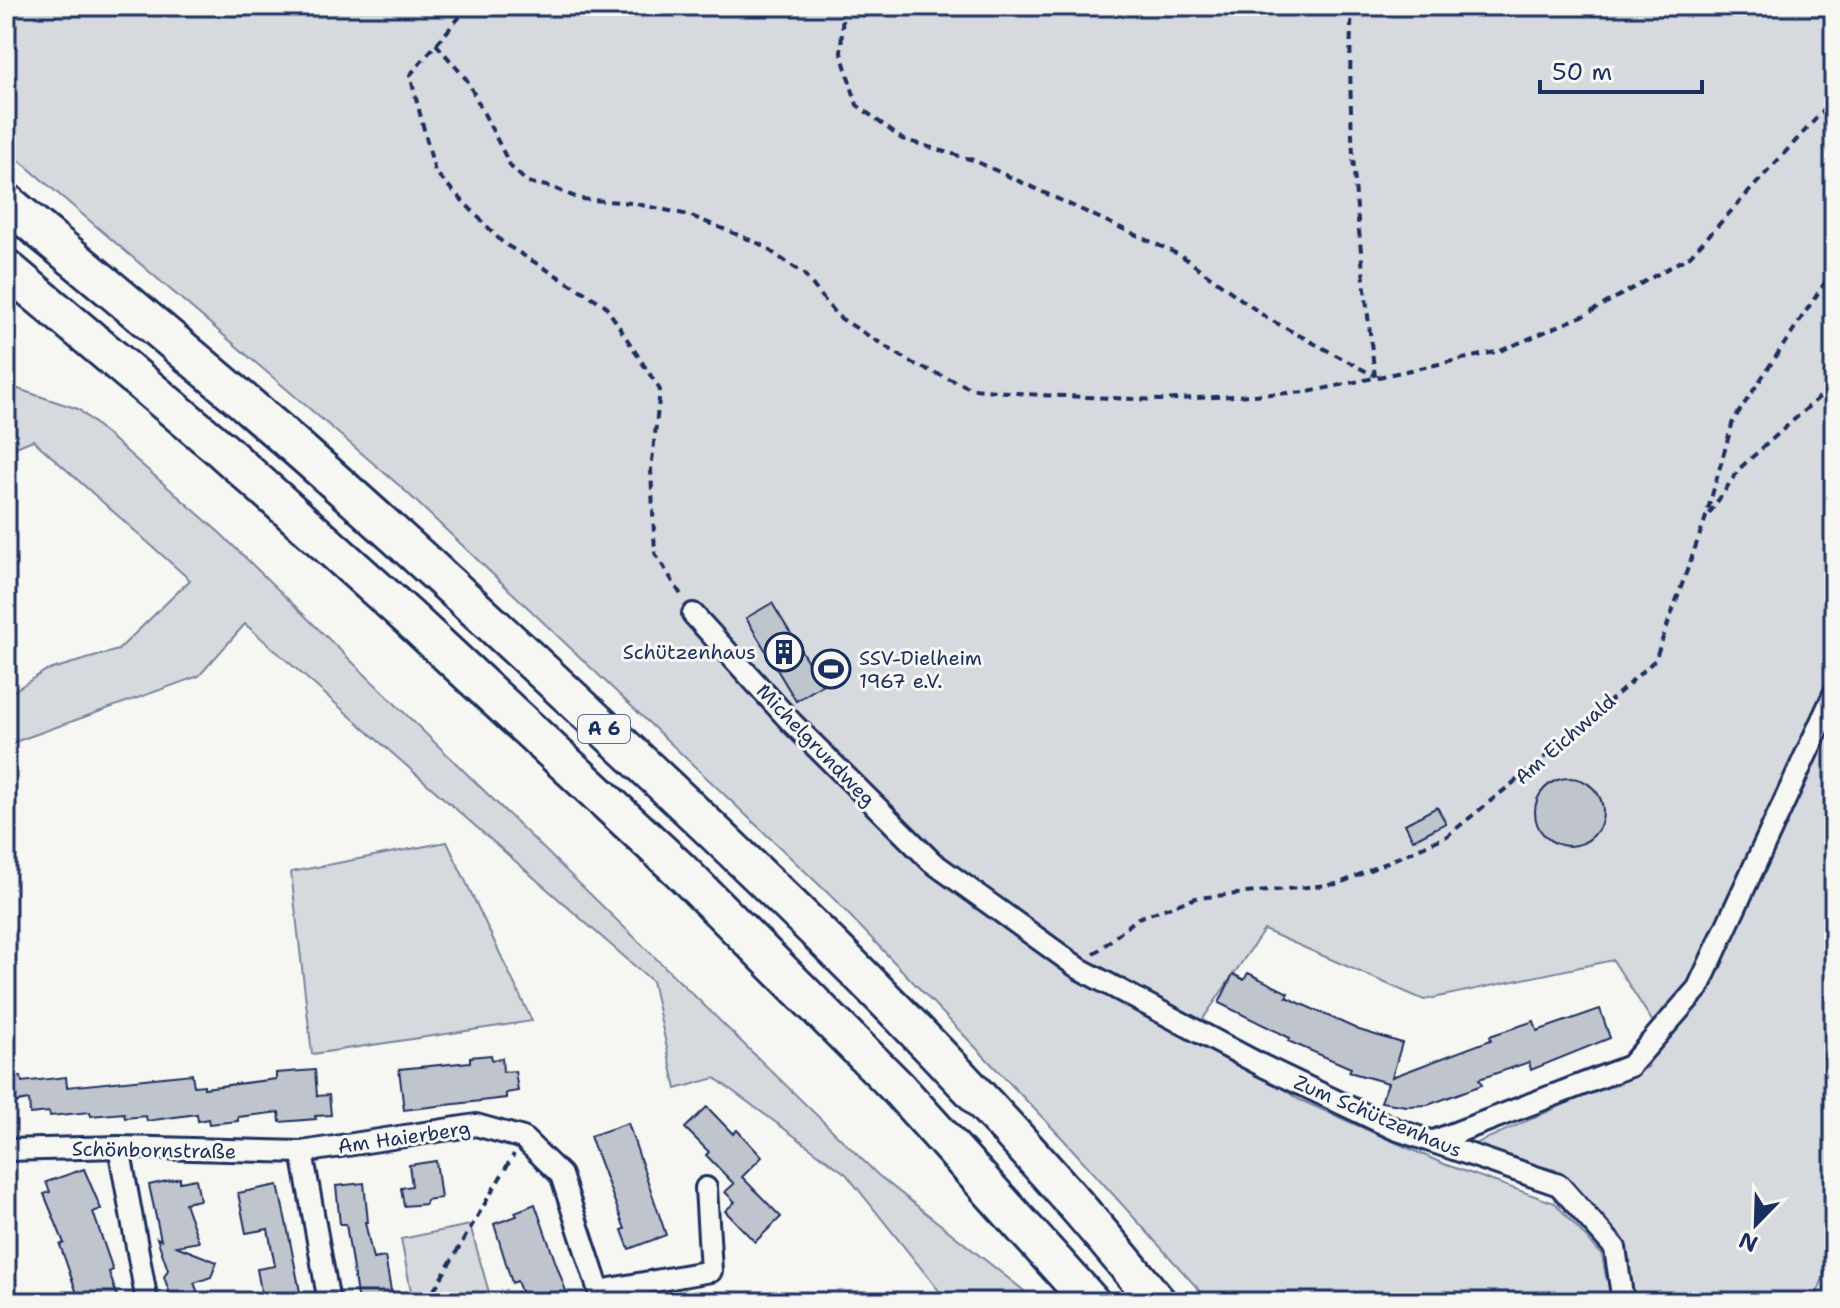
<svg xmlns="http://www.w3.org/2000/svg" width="1840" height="1308" viewBox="0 0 1840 1308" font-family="'Shantell Sans',sans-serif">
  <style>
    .green { fill: #d6d9dd; stroke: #78849e; stroke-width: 2; fill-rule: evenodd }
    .building { fill: #c0c4cd; stroke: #1b2f5e; stroke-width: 2 }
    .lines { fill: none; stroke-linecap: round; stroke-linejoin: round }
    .minor-casing { stroke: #1b2f5e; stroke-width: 26 }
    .motorway-casing { stroke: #1b2f5e; stroke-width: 42 }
    .path { stroke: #1b2f5e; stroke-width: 4; stroke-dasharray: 8 6; stroke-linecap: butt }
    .minor { stroke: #f6f6f2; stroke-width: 20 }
    .motorway { stroke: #f6f6f2; stroke-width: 36 }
    .labels { text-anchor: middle; stroke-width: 6; stroke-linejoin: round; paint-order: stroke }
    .shield { fill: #f6f6f2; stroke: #5d6b8a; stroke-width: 2 }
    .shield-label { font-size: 18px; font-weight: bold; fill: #1b2f5e }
    .poi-label { font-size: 20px; fill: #1b2f5e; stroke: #f6f6f2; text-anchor: end }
    .street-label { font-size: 20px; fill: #1b2f5e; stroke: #f6f6f2 }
  </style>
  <rect width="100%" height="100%" fill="#f6f6f2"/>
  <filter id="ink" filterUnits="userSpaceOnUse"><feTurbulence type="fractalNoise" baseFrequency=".0125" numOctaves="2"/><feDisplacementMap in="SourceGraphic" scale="16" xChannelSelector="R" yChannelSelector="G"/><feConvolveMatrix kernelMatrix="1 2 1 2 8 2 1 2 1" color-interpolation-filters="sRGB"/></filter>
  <g filter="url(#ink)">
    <!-- green -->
    <g class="green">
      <path d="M 6,6 L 1834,6 L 1834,1249 L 1814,1302 L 1210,1302 L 1064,1140 L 832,897 L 401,487 L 6,149 ZM 1264,930 L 1424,1000 L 1613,960 L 1656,1027 L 1648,1067 L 1468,1147 L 1555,1170 L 1595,1208 L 1631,1262 L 1606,1277 L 1602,1255 L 1555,1203 L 1444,1164 L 1298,1099 L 1196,1029 Z"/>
      <polygon points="6,385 78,409 220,533 878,1175 1023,1290 1033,1302 948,1302 846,1174 715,1078 676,1089 652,981 245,624 199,676 6,745 6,696 45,671 118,650 190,580 33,440 6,451"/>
      <polygon points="447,842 532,1021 312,1054 291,872"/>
      <polygon points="470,1225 490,1296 467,1302 413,1302 401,1239"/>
    </g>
    <!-- building -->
    <g class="building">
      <polygon points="772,603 822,685 796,701 746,618"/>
      <circle cx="1569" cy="812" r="34"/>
      <polygon points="1437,807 1446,823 1413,840 1405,824"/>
      <polygon points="1248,973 1288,993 1286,997 1359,1030 1402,1043 1392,1077 1491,1040 1490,1036 1534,1021 1537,1031 1600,1009 1610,1038 1531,1070 1529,1062 1479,1079 1482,1085 1428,1105 1406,1106 1381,1102 1388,1083 1349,1072 1351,1068 1288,1041 1290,1038 1219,1003 1233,974 1244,980"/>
      <polygon points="491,1055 492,1060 502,1058 503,1072 515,1071 518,1091 506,1093 506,1098 404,1110 399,1069 470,1062 470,1057"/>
      <polygon points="315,1070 317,1096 329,1095 331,1115 315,1116 316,1119 280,1122 279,1112 238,1117 238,1121 209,1124 208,1119 198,1121 197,1114 147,1121 146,1116 125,1118 124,1113 91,1116 90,1112 50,1116 49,1112 30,1114 29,1100 12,1103 11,1097 6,1097 6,1077 21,1076 22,1082 66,1077 67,1087 192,1074 194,1086 204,1085 204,1088 276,1079 276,1073"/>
      <polygon points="707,1107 733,1134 737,1130 762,1157 742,1177 781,1217 755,1242 725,1211 735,1202 725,1192 734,1184 706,1155 709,1152 685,1128"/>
      <polygon points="628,1123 666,1235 629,1249 622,1230 625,1229 590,1136"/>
      <polygon points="436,1161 441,1198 426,1200 426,1204 404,1206 401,1188 412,1186 409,1165"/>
      <polygon points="84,1169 101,1209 93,1212 113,1270 109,1272 119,1302 80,1302 60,1245 64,1243 44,1194 50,1192 46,1182"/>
      <polygon points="180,1178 180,1182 196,1179 200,1200 185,1203 199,1242 176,1246 217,1262 211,1277 194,1283 202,1302 173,1302 164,1277 168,1270 157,1238 161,1240 149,1185"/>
      <polygon points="364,1183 368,1222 365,1222 373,1259 385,1257 393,1302 358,1302 346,1224 340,1224 336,1186"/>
      <polygon points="278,1185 288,1231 302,1302 263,1302 257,1269 275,1266 268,1229 246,1233 238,1193"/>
      <polygon points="535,1204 554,1258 570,1302 525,1302 517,1281 512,1283 494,1224 517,1216 515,1212"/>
    </g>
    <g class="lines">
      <defs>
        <g id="minor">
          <polyline points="693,614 792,723 932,862 1080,969 1263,1066 1395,1129 1559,1185 1615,1248 1623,1302"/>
          <polyline points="1434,1141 1630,1066 1698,988 1834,694"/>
          <polyline points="119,1147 147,1302"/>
          <polyline points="6,1150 119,1147 302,1152 476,1125 523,1138 561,1175 599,1291 600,1302"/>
          <polyline points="302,1152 329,1302"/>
          <polyline points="599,1291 711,1271 706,1188"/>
        </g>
        <g id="motorway">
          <path d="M 6,202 C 90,272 175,342 257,413 C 383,522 504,635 625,748 C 812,923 996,1102 1157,1302"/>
          <polyline points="6,268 222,450 408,617 679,869 897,1087 1091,1302"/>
        </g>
      </defs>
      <!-- minor casing -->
      <use href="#minor" class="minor-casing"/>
      <!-- motorway casing -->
      <use href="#motorway" class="motorway-casing"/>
      <!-- path -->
      <g class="path">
        <polyline points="469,6 410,75 435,172 503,243 605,305 660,390 651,470 655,553 683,598"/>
        <polyline points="843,6 841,53 857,105 902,139 973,160 1182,256 1267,318 1373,375"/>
        <path d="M 1352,6 C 1345,130 1361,254 1375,377"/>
        <polyline points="436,44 467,80 511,167 527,182 551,187 580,199 632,203 689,215 760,244 804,274 837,316 912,363 973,389 1039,395 1160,400 1308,392 1500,351 1585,315 1690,256 1834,99"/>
        <polyline points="1709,514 1740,468 1834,384"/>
        <polyline points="1094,954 1138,918 1196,898 1338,884 1447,836 1574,734 1655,660 1705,520 1733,421 1834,269"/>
        <polyline points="427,1302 514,1154"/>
      </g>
      <!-- minor -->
      <use href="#minor" class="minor"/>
      <!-- motorway -->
      <use href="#motorway" class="motorway"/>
    </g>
  </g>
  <!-- icons -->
  <defs>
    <symbol id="building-ring" viewBox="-11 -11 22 22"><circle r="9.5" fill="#f6f6f2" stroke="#1b2f5e" stroke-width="1.5"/><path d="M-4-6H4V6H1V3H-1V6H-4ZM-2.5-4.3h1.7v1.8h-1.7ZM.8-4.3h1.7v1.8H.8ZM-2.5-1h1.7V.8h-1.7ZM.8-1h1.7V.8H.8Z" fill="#1b2f5e"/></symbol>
    <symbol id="stadium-ring" viewBox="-11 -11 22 22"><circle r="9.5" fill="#f6f6f2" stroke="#1b2f5e" stroke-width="1.5"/><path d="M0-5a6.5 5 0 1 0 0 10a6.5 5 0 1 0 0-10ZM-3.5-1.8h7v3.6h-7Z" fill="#1b2f5e"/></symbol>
  </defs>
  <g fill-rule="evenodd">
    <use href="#building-ring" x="762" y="630" width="44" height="44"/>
    <use href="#stadium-ring" x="809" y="647" width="44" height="44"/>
  </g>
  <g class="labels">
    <!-- shield labels -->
    <rect class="shield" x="578" y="715" width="52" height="28" rx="6"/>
    <g class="shield-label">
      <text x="604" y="735">A 6</text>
    </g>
    <!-- poi labels -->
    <g class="poi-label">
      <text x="756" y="659">Schützenhaus</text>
      <text x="859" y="665" text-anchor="start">SSV-Dielheim<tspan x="859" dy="23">1967 e.V.</tspan></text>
    </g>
    <!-- street labels -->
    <g class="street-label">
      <text transform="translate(1565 739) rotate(-41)" y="7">Am Eichwald</text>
      <text transform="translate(816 745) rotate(46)" y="7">Michelgrundweg</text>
      <text transform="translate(1378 1116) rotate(23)" y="7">Zum Schützenhaus</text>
      <text transform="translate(404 1137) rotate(-8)" y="7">Am Haierberg</text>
      <text transform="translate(154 1150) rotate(1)" y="7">Schönbornstraße</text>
    </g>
  </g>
  <!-- margin -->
  <rect width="1840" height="1308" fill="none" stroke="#f6f6f2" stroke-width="32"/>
  <rect x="16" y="16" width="1808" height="1276" fill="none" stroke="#1b2f5e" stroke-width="3" filter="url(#ink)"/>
  <!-- north arrow -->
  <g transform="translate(1756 1224) rotate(203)" stroke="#f6f6f2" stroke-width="6" paint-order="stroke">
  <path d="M0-6L14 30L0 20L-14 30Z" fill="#1b2f5e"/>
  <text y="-12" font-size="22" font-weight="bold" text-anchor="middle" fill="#1b2f5e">N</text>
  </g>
  <!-- scale -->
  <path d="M1540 80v12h162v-12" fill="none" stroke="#1b2f5e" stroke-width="4"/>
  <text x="1552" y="80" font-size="24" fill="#1b2f5e" stroke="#f6f6f2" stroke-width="6" paint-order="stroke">50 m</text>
</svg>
